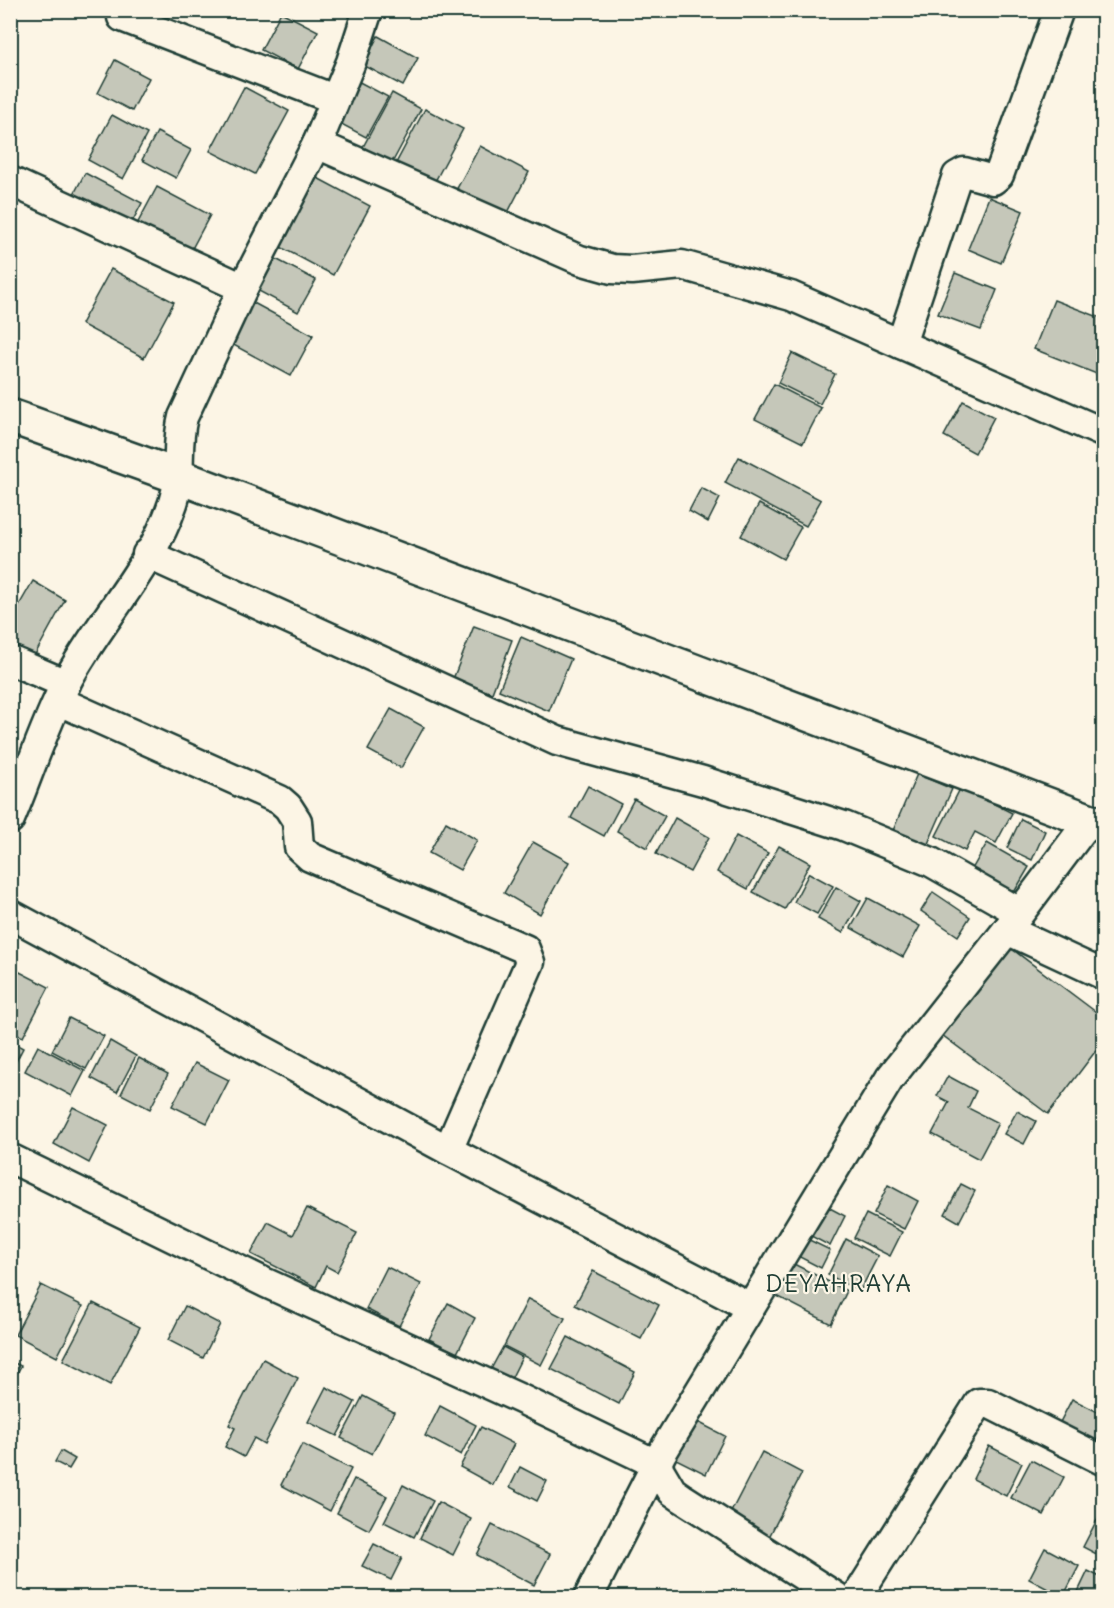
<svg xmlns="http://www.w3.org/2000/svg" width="1114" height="1608" viewBox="0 0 1114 1608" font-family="Delius,sans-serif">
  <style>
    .building { fill: #c5c7b9; stroke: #1f3d34; stroke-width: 1.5 }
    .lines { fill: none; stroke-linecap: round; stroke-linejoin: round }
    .minor-casing { stroke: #1f3d34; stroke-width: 33 }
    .tertiary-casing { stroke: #1f3d34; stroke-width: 38 }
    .minor { stroke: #fcf5e5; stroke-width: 28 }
    .tertiary { stroke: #fcf5e5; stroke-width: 33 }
    .labels { text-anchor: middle; stroke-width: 4.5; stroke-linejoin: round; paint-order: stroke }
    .quarter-label { font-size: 24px; letter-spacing: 1.5px; fill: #1f3d34; stroke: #fcf5e5 }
  </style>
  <rect width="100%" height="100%" fill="#fcf5e5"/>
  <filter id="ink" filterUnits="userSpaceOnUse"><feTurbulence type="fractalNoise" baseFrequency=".0167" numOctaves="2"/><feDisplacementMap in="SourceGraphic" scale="12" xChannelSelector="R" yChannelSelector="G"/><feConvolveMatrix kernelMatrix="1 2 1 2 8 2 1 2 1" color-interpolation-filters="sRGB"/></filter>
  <g filter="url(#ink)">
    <!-- building -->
    <g class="building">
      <polygon points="281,12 318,31 298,69 261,50"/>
      <polygon points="378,36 418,58 403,86 363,65"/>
      <polygon points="115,60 149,78 132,111 98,93"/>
      <polygon points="350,77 388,97 366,137 328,117"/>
      <polygon points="244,87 289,111 255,174 210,151"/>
      <polygon points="392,93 421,109 392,163 363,147"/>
      <polygon points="425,109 463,129 433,185 395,165"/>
      <polygon points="112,115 147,134 123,179 88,160"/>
      <polygon points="157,132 191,150 176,178 142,160"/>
      <polygon points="480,146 529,172 504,220 454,194"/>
      <polygon points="85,173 142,203 131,224 74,194"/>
      <polygon points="308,173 370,206 333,275 271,242"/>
      <polygon points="157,187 210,215 188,256 135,228"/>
      <polygon points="989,197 1023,211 1001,263 968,249"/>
      <polygon points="272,257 316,280 298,312 255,289"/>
      <polygon points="111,269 174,302 144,358 81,324"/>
      <polygon points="955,273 997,290 981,330 938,314"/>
      <polygon points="1054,300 1104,319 1104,377 1034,349"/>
      <polygon points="250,301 313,335 291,376 228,342"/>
      <polygon points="792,353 835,374 820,404 778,383"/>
      <polygon points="774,384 821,408 803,443 755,419"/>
      <polygon points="963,401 994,417 975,453 944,436"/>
      <polygon points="739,457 821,500 806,526 725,483"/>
      <polygon points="701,488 720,498 708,522 689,511"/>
      <polygon points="759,504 801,527 783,559 741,536"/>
      <polygon points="33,581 65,600 32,660 10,648 10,621"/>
      <polygon points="474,626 512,640 492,693 453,679"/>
      <polygon points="521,637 571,659 549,711 499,690"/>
      <polygon points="391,709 424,727 401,768 368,750"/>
      <polygon points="917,774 952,789 923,855 889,840"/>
      <polygon points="588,786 621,804 604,836 571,818"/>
      <polygon points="961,787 1012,813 996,843 975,832 965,851 936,836"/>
      <polygon points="634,799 665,816 647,848 617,831"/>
      <polygon points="675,818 709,837 690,872 656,854"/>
      <polygon points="1021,819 1045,831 1032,860 1007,848"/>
      <polygon points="446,822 477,840 460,870 429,853"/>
      <polygon points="736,836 768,853 748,889 717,872"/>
      <polygon points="533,842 569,862 540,914 504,893"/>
      <polygon points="987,843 1029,867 1009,901 967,878"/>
      <polygon points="779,846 810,863 785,909 753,892"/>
      <polygon points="809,873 833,886 817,914 794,902"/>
      <polygon points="836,887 861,901 843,933 818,919"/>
      <polygon points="933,892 970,917 958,936 921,911"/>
      <polygon points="868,898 920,926 903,957 851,928"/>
      <polygon points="1104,941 1104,967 1093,962"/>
      <polygon points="1004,943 1104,1018 1104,1040 1048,1114 938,1032"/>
      <polygon points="10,967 49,987 23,1037 10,1031"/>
      <polygon points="69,1018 104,1036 86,1069 52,1051"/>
      <polygon points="10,1041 23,1048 10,1073"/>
      <polygon points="110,1041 136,1056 117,1092 91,1078"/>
      <polygon points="38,1046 85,1071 72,1096 25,1071"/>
      <polygon points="1104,1057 1104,1070 1098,1067"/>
      <polygon points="139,1058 168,1074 150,1109 121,1094"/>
      <polygon points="195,1063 229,1080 207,1123 172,1106"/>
      <polygon points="948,1076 976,1091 968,1108 998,1123 979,1159 932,1134 949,1102 937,1096"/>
      <polygon points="73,1107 108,1125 89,1163 54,1144"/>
      <polygon points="1017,1111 1036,1121 1024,1144 1004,1134"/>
      <polygon points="961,1184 975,1191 959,1222 945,1214"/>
      <polygon points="888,1185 918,1201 904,1229 874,1214"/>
      <polygon points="826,1206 845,1216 830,1246 811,1236"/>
      <polygon points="307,1208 357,1233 337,1272 326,1266 316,1287 251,1254 268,1222 293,1235"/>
      <polygon points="866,1214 902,1232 890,1256 854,1238"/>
      <polygon points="799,1235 830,1250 821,1268 790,1252"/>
      <polygon points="846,1239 878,1256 860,1291 828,1275"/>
      <polygon points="788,1261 847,1291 831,1324 771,1293"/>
      <polygon points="387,1267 421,1284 399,1326 366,1309"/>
      <polygon points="593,1271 659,1305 641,1339 575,1305"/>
      <polygon points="41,1285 83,1306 57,1357 15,1335"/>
      <polygon points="528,1299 565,1318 541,1365 504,1346"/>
      <polygon points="93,1303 140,1327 110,1385 63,1360"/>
      <polygon points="448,1303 475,1318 457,1353 429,1339"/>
      <polygon points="185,1306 220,1324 203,1358 168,1340"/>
      <polygon points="568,1337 635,1372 619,1404 551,1369"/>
      <polygon points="503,1347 522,1357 510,1381 490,1371"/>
      <polygon points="263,1359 298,1378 264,1444 254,1438 244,1457 225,1447 235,1428 229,1425"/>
      <polygon points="10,1361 21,1366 13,1380 10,1379"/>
      <polygon points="326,1387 355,1402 337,1436 308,1422"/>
      <polygon points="363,1396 394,1412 372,1454 341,1438"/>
      <polygon points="1072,1399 1104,1415 1104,1428 1092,1449 1056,1430"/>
      <polygon points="440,1406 476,1425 461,1455 425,1436"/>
      <polygon points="694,1420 725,1436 706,1474 674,1458"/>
      <polygon points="481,1427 514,1444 493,1485 460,1467"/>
      <polygon points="302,1444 351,1469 330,1511 281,1485"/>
      <polygon points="989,1446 1022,1463 1006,1496 973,1479"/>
      <polygon points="61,1451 75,1459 69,1469 55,1462"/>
      <polygon points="762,1452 802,1473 769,1537 729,1516"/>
      <polygon points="1031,1460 1064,1477 1044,1515 1011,1498"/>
      <polygon points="520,1467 547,1481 537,1501 510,1487"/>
      <polygon points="354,1479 387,1496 369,1530 337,1513"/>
      <polygon points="403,1485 433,1501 414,1537 384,1522"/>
      <polygon points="438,1502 471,1519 453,1555 420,1538"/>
      <polygon points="1102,1510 1104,1511 1104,1558 1083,1547"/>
      <polygon points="492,1525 550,1554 534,1585 477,1555"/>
      <polygon points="374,1544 402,1558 391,1580 362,1566"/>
      <polygon points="1045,1548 1079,1566 1063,1597 1029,1579"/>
      <polygon points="1088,1571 1104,1579 1104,1598 1075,1598"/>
    </g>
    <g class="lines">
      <defs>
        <g id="minor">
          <polyline points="122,17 334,99"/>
          <polyline points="317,144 580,260 612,269 632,270 682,265 791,296 1104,433"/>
          <polyline points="10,181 243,288"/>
          <polyline points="901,344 957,176 964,172 993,180 999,175 1059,10"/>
          <polyline points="147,554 557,741 703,781 844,826 931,862 1019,912"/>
          <polyline points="10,660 66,684"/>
          <polyline points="59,701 280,800 288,807 297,821 299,847 310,857 525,949 530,962 448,1150"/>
          <path d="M 10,819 C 29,774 44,726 66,683 C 98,622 151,569 173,503 C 183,474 175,446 183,417 L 243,288 L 317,144 L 351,62 L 368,10"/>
          <polyline points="10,914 448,1150 750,1307"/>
          <polyline points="1007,930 1104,975"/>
          <polyline points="10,1158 266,1283 521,1399 656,1464 672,1491 682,1498 838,1598"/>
          <polyline points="588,1598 662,1453 890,1078 1007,930 1089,821"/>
          <polyline points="856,1598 979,1403 988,1403 1104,1461"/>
        </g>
        <polyline id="tertiary" points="10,416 180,477 1104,826"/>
      </defs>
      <!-- minor casing -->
      <use href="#minor" class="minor-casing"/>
      <!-- tertiary casing -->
      <use href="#tertiary" class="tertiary-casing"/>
      <!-- minor -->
      <use href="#minor" class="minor"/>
      <!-- tertiary -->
      <use href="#tertiary" class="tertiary"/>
    </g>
  </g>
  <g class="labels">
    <!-- quarter labels -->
    <g class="quarter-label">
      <text x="839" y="1292">DEYAHRAYA</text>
    </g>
  </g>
  <!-- margin -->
  <rect width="1114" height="1608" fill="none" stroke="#fcf5e5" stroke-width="36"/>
  <rect x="18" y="18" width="1078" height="1572" fill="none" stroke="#1f3d34" stroke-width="2" filter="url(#ink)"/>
</svg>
